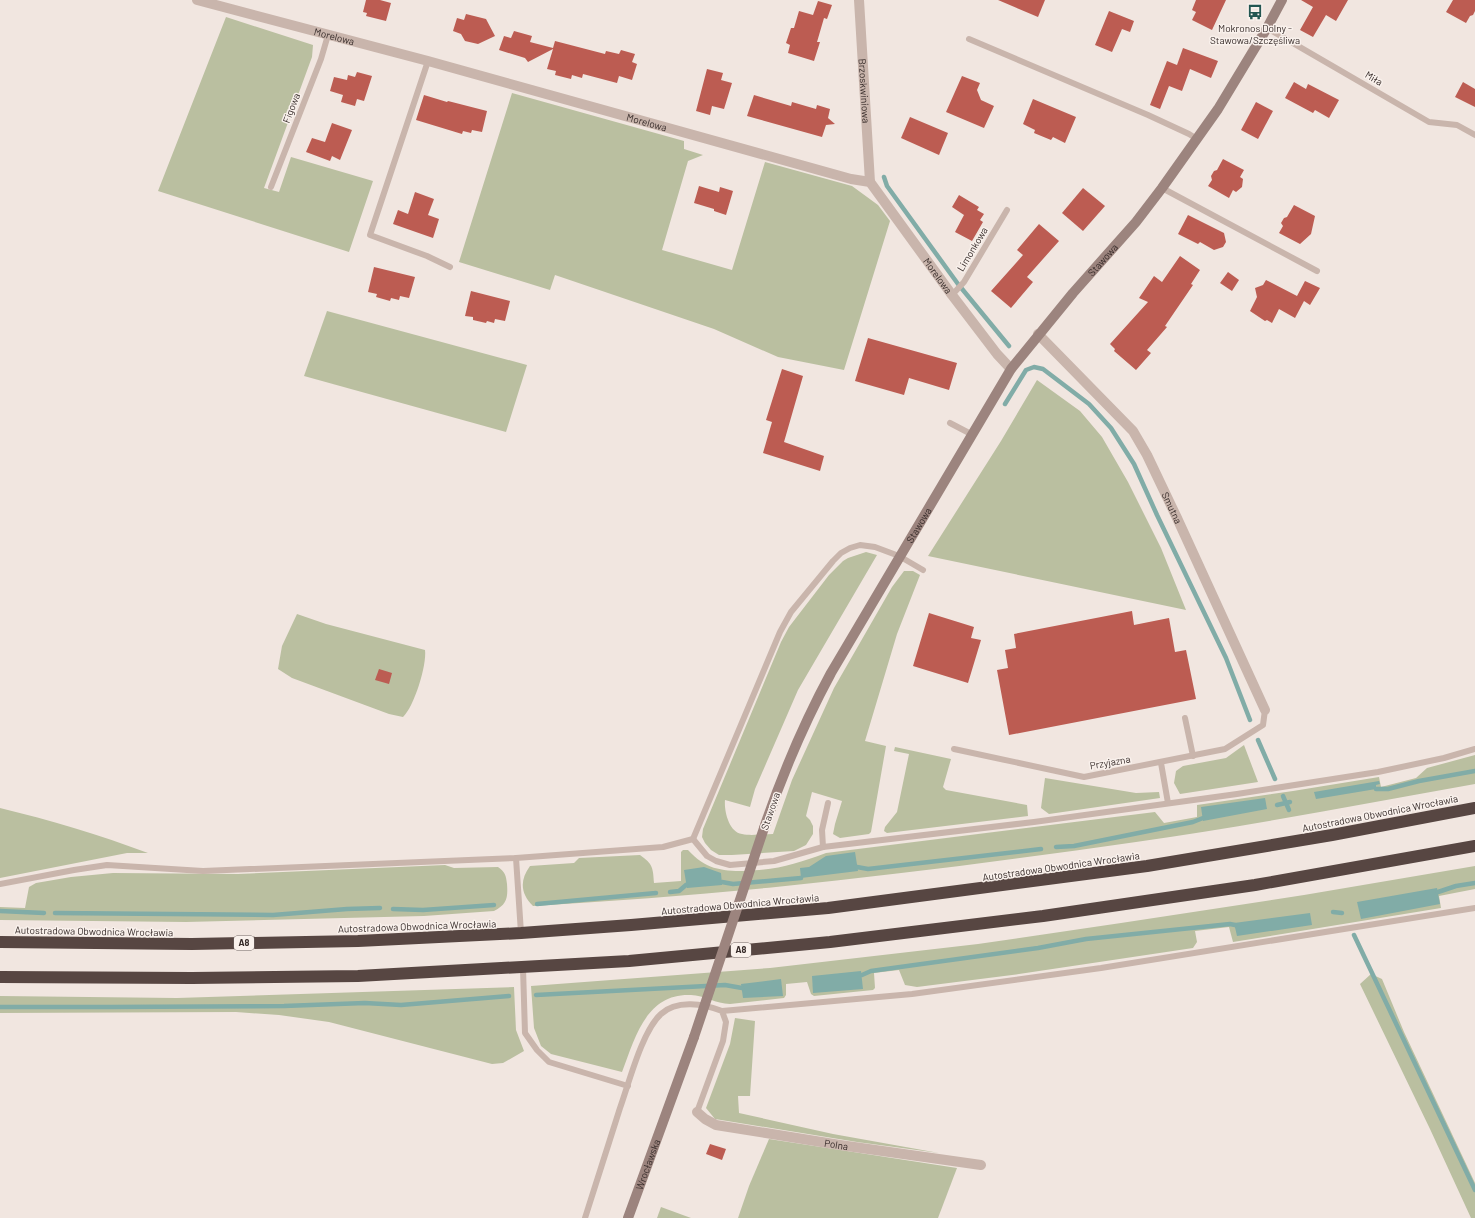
<svg xmlns="http://www.w3.org/2000/svg" width="1475" height="1218" viewBox="0 0 1475 1218" font-family="Barlow,sans-serif">
  <style>
    .green { fill: #babfa0 }
    .water { fill: #81aca7 }
    .lines { fill: none; stroke-linecap: round; stroke-linejoin: round }
    .stream { stroke: #81aca7; stroke-width: 4.5 }
    .building { fill: #bc5c52 }
    .lane { stroke: #c9b5ac; stroke-width: 6 }
    .street { stroke: #c9b5ac; stroke-width: 10 }
    .secondary { stroke: #9c847e; stroke-width: 10 }
    .highway { stroke: #574642; stroke-width: 12 }
    .secondary-bridge { stroke: #9c847e; stroke-width: 10 }
    .labels { text-anchor: middle; stroke-width: 3; stroke-linejoin: round; paint-order: stroke }
    .shield { fill: #f9f1ec; stroke: #716764; stroke-width: 1 }
    .shield-label { font-size: 9px; font-weight: bold; fill: #372c2a }
    .poi-label { font-size: 10px; fill: #372c2a; stroke: #f9f1ec }
    .street-label { font-size: 10px; fill: #372c2a; stroke: #f9f1ec }
  </style>
  <rect width="100%" height="100%" fill="#f1e6e0"/>
  <!-- green -->
  <g class="green">
    <polygon points="226,17 313,45 312,57 264,188 279,192 291,157 373,181 349,252 158,191"/>
    <polygon points="512,93 684,141 684,149 703,155 688,161 662,250 732,270 765,162 852,186 878,205 890,221 844,370 778,357 714,329 555,275 550,290 459,262"/>
    <polygon points="327,311 527,365 506,432 304,376"/>
    <polygon points="1037,380 1080,411 1102,437 1128,482 1161,548 1186,610 928,556 1001,441"/>
    <path d="M 866,552 L 877,555 L 798,690 L 755,789 L 750,807 L 725,800 C 724,811 729,832 742,834 C 751,836 763,834 773,834 L 792,780 L 834,688 L 892,587 L 904,571 L 913,571 L 920,575 L 897,634 L 865,741 L 886,746 L 871,832 L 869,834 L 840,838 L 833,834 L 835,824 L 842,801 L 812,792 L 806,816 L 810,820 L 813,826 L 813,834 L 806,845 L 794,851 L 732,855 L 719,855 L 711,850 L 705,843 L 702,837 L 703,829 L 781,642 L 789,627 L 829,575 L 843,561 L 848,558 Z"/>
    <path d="M 297,614 L 326,624 L 425,650 C 427,665 414,707 403,717 L 389,714 L 292,678 L 278,669 L 282,646 Z"/>
    <polygon points="1244,745 1258,782 1180,794 1174,783 1176,771 1183,766 1226,758"/>
    <polygon points="895,747 951,759 943,787 946,790 1027,805 1028,816 887,833 884,831 885,827 897,812 909,754 894,751"/>
    <path d="M 1475,755 L 1475,784 C 1362,804 1250,826 1136,842 C 1016,859 896,875 776,887 C 695,895 614,901 533,906 C 521,894 519,881 530,866 L 574,863 L 579,858 L 640,855 C 653,864 653,868 654,883 L 681,881 L 681,852 L 683,850 L 688,850 C 705,869 721,871 744,871 C 777,870 796,864 826,853 L 1155,812 L 1164,823 L 1197,817 L 1197,805 L 1204,804 L 1293,791 L 1379,777 L 1381,787 L 1416,778 L 1427,768 Z"/>
    <polygon points="1045,778 1136,793 1159,792 1160,798 1049,814 1041,808"/>
    <path d="M 0,808 C 50,820 100,835 148,853 L 127,853 L 0,878 Z"/>
    <path d="M 445,865 L 454,868 L 498,867 C 505,872 506,875 507,884 C 508,898 507,904 494,911 L 424,916 L 186,922 L 0,920 L 0,907 L 25,908 L 29,887 L 36,883 L 71,877 L 113,873 L 238,874 Z"/>
    <path d="M 1475,866 L 1475,889 L 1439,896 L 1441,908 L 1233,942 L 1229,927 L 1195,931 L 1197,942 L 1193,948 L 1019,974 L 917,987 L 905,985 L 899,970 L 874,973 L 875,988 L 873,990 L 814,996 L 811,994 L 807,982 L 786,984 L 786,995 L 784,998 L 730,1004 C 716,1004 704,995 691,995 C 646,993 635,1038 622,1072 L 551,1054 L 541,1046 L 534,1028 L 531,986 L 770,968 L 978,944 L 1121,923 L 1304,895 Z"/>
    <polygon points="1371,974 1382,979 1404,1032 1475,1183 1475,1218 1471,1218 1430,1129 1360,984"/>
    <polygon points="514,987 516,1030 524,1051 503,1063 492,1064 329,1022 279,1015 236,1012 0,1013 0,996 177,998"/>
    <polygon points="735,1018 755,1021 750,1096 738,1096 739,1113 833,1134 939,1153 857,1142 715,1119 706,1108 730,1044"/>
    <polygon points="769,1139 957,1168 938,1218 738,1218 749,1186"/>
    <polygon points="661,1207 691,1218 657,1218"/>
  </g>
  <!-- water -->
  <g class="water">
    <polygon points="1379,781 1380,784 1376,785 1376,789 1316,799 1314,792"/>
    <polygon points="1265,798 1267,809 1203,821 1201,807"/>
    <polygon points="855,852 858,871 801,878 800,868 809,867 826,856"/>
    <polygon points="704,867 721,873 722,885 687,888 684,870"/>
    <polygon points="1437,888 1440,904 1361,919 1357,902"/>
    <polygon points="1310,913 1312,925 1237,936 1234,923"/>
    <polygon points="861,971 863,989 813,993 812,976"/>
    <polygon points="781,979 783,996 743,998 741,984"/>
  </g>
  <g class="lines">
    <!-- stream -->
    <g class="stream">
      <polyline points="884,177 887,186 958,284 1009,346"/>
      <polyline points="1005,404 1026,370 1034,367 1043,369 1089,404 1111,428 1134,464 1157,515 1226,658 1250,720"/>
      <polyline points="1258,740 1275,779"/>
      <polyline points="1376,789 1388,789 1419,781 1475,771"/>
      <polyline points="1283,796 1289,810"/>
      <polyline points="1277,805 1290,802"/>
      <polyline points="1056,847 1074,846 1193,822 1203,818"/>
      <polyline points="857,867 868,869 1041,849"/>
      <polyline points="722,882 733,884 801,878"/>
      <polyline points="670,892 679,891 686,885"/>
      <polyline points="1438,892 1456,886 1475,883"/>
      <polyline points="537,904 656,893"/>
      <polyline points="393,909 423,910 494,905"/>
      <polyline points="0,911 44,913"/>
      <polyline points="1333,912 1342,913"/>
      <polyline points="55,913 273,915 347,909 380,908"/>
      <polyline points="1354,935 1475,1190"/>
      <polyline points="862,975 871,971 1038,948 1086,939 1230,924 1235,925"/>
      <polyline points="536,995 725,985 742,988"/>
      <polyline points="0,1007 110,1007 284,1006 365,1003 401,1005 509,996"/>
    </g>
  </g>
  <!-- building -->
  <g class="building">
    <polygon points="366,0 380,0 391,3 386,21 366,16 367,13 363,12"/>
    <polygon points="998,0 1045,0 1038,17"/>
    <polygon points="1196,0 1226,0 1212,30 1192,20 1196,12 1192,10"/>
    <polygon points="1301,0 1348,0 1336,21 1326,15 1313,37 1300,30 1313,7"/>
    <polygon points="1453,0 1475,0 1475,11 1473,15 1470,16 1466,23 1446,12"/>
    <polygon points="818,1 832,5 827,19 824,18 817,42 820,42 814,61 788,53 790,45 786,43 791,28 794,28 799,11 813,15"/>
    <polygon points="1109,11 1134,21 1130,32 1122,29 1112,52 1095,45"/>
    <polygon points="466,14 486,19 495,36 478,44 465,41 461,34 453,31 457,18 464,20"/>
    <polygon points="514,31 532,36 530,42 553,48 555,41 605,54 606,51 619,54 621,50 635,54 632,62 637,64 632,80 619,76 617,83 583,74 582,78 572,75 571,79 555,75 556,71 547,69 553,49 528,62 525,58 499,50 504,36 511,38"/>
    <polygon points="1183,48 1218,61 1211,78 1190,69 1182,91 1169,86 1160,109 1150,105 1167,61 1177,65"/>
    <polygon points="707,69 723,73 721,80 732,83 724,109 712,106 710,115 696,111"/>
    <polygon points="357,72 372,76 364,101 357,99 355,106 341,102 343,95 330,91 334,77 347,80 348,75 355,77"/>
    <polygon points="962,76 980,83 977,90 981,100 994,106 984,128 946,112"/>
    <polygon points="1294,82 1306,89 1308,84 1339,100 1329,118 1315,110 1313,113 1285,98"/>
    <polygon points="1463,82 1475,89 1475,107 1455,97"/>
    <polygon points="424,95 447,102 448,101 487,111 482,132 472,130 471,133 463,131 462,134 416,120"/>
    <polygon points="754,95 791,106 792,102 816,109 817,105 830,109 828,118 835,124 826,125 822,137 747,116"/>
    <polygon points="1033,99 1076,117 1065,143 1053,137 1051,140 1034,133 1035,130 1023,124"/>
    <polygon points="1256,102 1273,111 1258,139 1241,130"/>
    <polygon points="910,117 948,133 939,155 901,138"/>
    <polygon points="332,123 352,130 340,160 332,156 330,161 306,152 312,138 325,142"/>
    <polygon points="1223,159 1244,170 1240,177 1243,179 1242,187 1236,192 1233,190 1229,198 1208,186 1212,180 1211,176 1214,171 1217,170"/>
    <polygon points="699,186 719,192 720,187 733,191 726,215 714,211 714,209 694,203"/>
    <polygon points="1083,188 1105,206 1083,231 1062,213"/>
    <polygon points="415,192 434,199 428,215 439,219 433,238 393,224 398,210 408,214"/>
    <polygon points="959,195 979,207 977,210 984,214 980,220 983,222 972,241 955,232 964,215 952,207"/>
    <polygon points="1294,205 1315,216 1311,234 1300,244 1279,233 1283,226 1281,223 1284,218 1287,217"/>
    <polygon points="1188,215 1224,233 1226,242 1223,247 1214,250 1200,242 1198,244 1178,234"/>
    <polygon points="1039,224 1059,241 1027,277 1033,282 1011,308 991,291 1023,255 1017,250"/>
    <polygon points="1180,256 1200,270 1191,284 1193,285 1165,326 1167,327 1147,350 1151,353 1136,370 1114,351 1115,349 1110,344 1148,302 1139,298 1154,276 1162,282"/>
    <polygon points="374,267 415,277 409,298 400,296 399,300 391,298 390,301 376,297 377,294 368,292"/>
    <polygon points="1228,272 1239,280 1232,291 1220,283"/>
    <polygon points="1266,280 1297,296 1305,281 1320,288 1310,305 1304,301 1295,318 1279,309 1272,323 1267,320 1265,321 1250,311 1257,297 1255,288 1263,285"/>
    <polygon points="471,291 510,301 505,321 495,319 494,323 487,321 486,323 473,320 473,317 465,316"/>
    <polygon points="868,338 957,363 949,390 909,378 904,395 855,381"/>
    <polygon points="782,369 803,376 784,442 824,456 820,471 763,453 772,422 766,420"/>
    <polygon points="1132,611 1134,625 1169,618 1175,652 1186,650 1196,699 1009,735 997,670 1008,668 1005,650 1016,648 1014,634"/>
    <polygon points="929,613 974,627 971,638 981,640 968,683 913,666"/>
    <polygon points="379,669 392,673 389,684 375,680"/>
    <polygon points="710,1144 726,1149 722,1160 706,1154"/>
  </g>
  <g class="lines">
    <!-- lane -->
    <g class="lane">
      <polyline points="1267,28 1429,122 1457,125 1475,135"/>
      <polyline points="969,39 1148,115 1189,134 1197,139"/>
      <polyline points="428,61 370,235 427,256 450,267"/>
      <polyline points="271,187 321,59 328,35"/>
      <polyline points="1162,188 1317,271"/>
      <polyline points="952,295 964,282 1007,210"/>
      <polyline points="950,423 971,434"/>
      <polyline points="1185,718 1193,756"/>
      <polyline points="954,749 1084,777 1225,749 1263,725 1265,710"/>
      <polyline points="1161,763 1168,803"/>
      <polyline points="693,839 707,856 716,861 730,865 774,861 823,847 1034,822 1237,794 1378,772 1444,758 1475,749"/>
      <polyline points="693,839 780,632 791,612 833,561 841,553 850,548 860,545 875,547 899,556 923,570"/>
      <polyline points="823,847 822,830 828,803"/>
      <polyline points="516,858 521,933"/>
      <polyline points="0,884 74,870 107,865 203,871 516,858 663,847 693,839"/>
      <polyline points="523,968 525,1033 537,1050 549,1062 628,1086"/>
      <polyline points="722,1011 912,994 1101,968 1475,908"/>
      <path d="M 585,1218 C 597,1181 608,1145 620,1108 C 629,1083 642,1031 661,1014 C 677,999 704,1004 722,1011 L 726,1022 L 723,1041 L 697,1112"/>
    </g>
    <!-- street -->
    <g class="street">
      <path id="s1" d="M 197,0 L 428,61 L 851,179 L 870,182 L 952,295 L 997,354 L 1011,369"/>
      <path id="s2" d="M 859,0 L 870,182"/>
      <path id="s3" d="M 1038,334 L 1133,431 L 1147,455 L 1177,518 L 1265,710"/>
      <path id="s4" d="M 697,1112 L 705,1119 L 716,1125 L 840,1145 L 981,1165"/>
    </g>
    <!-- secondary -->
    <g class="secondary">
      <path id="s5" d="M 764,828 C 782,775 804,723 831,673 L 1011,369 L 1073,293 L 1136,222 L 1162,188 L 1218,109 L 1267,28 L 1282,0"/>
      <path id="s6" d="M 628,1218 L 694,1037"/>
    </g>
    <!-- highway -->
    <g class="highway">
      <polyline points="0,942 192,944 358,941 521,933 631,925 828,908 1147,866 1332,835 1475,808"/>
      <polyline points="0,977 192,978 358,976 629,961 830,942 1043,916 1255,885 1475,846"/>
    </g>
    <!-- secondary-bridge -->
    <polyline class="secondary-bridge" points="694,1037 764,828"/>
  </g>
  <!-- icons -->
  <defs>
    <symbol id="bus-bare" viewBox="-9 -9 18 18"><path d="M-5-6H5V4H4V6H2V4H-2V6H-4V4H-5ZM-3.5-4V0h7V-4ZM-3.5 1.2v1.5H-2V1.2ZM2 1.2v1.5H3.5V1.2Z" fill="#235651" stroke="#f9f1ec" stroke-width="2.5" paint-order="stroke"/></symbol>
  </defs>
  <g fill-rule="evenodd">
    <use href="#bus-bare" x="1244" y="1" width="22" height="22"/>
  </g>
  <g class="labels">
    <!-- shield labels -->
    <g class="shield">
      <rect x="234" y="936" width="20" height="14" rx="3"/>
      <rect x="731" y="943" width="20" height="14" rx="3"/>
    </g>
    <g class="shield-label">
      <text x="244" y="946">A8</text>
      <text x="741" y="953">A8</text>
    </g>
    <!-- poi labels -->
    <g class="poi-label">
      <text x="1255" y="32">Mokronos Dolny -<tspan x="1255" dy="12">Stawowa/Szczęśliwa</tspan></text>
    </g>
    <!-- street labels -->
    <g class="street-label">
      <text dy="4" stroke="none"><textPath href="#s1" startOffset="142">Morelowa</textPath></text>
      <text transform="translate(1374 78) rotate(31)" y="4">Miła</text>
      <text dy="4" stroke="none"><textPath href="#s2" startOffset="91">Brzoskwiniowa</textPath></text>
      <text transform="translate(291 108) rotate(-69)" y="4">Figowa</text>
      <text dy="4" stroke="none"><textPath href="#s1" startOffset="466">Morelowa</textPath></text>
      <text transform="translate(972 249) rotate(-59)" y="4">Limonkowa</text>
      <text dy="4" stroke="none"><textPath href="#s5" startOffset="665">Stawowa</textPath></text>
      <text dy="4" stroke="none"><textPath href="#s1" startOffset="813">Morelowa</textPath></text>
      <text dy="4" stroke="none"><textPath href="#s3" startOffset="222">Smutna</textPath></text>
      <text dy="4" stroke="none"><textPath href="#s5" startOffset="341">Stawowa</textPath></text>
      <text transform="translate(1110 762) rotate(-10)" y="4">Przyjazna</text>
      <text transform="translate(770 811) rotate(-71)" y="4">Stawowa</text>
      <text transform="translate(1380 813) rotate(-11)" y="4">Autostradowa Obwodnica Wrocławia</text>
      <text transform="translate(1061 866) rotate(-8)" y="4">Autostradowa Obwodnica Wrocławia</text>
      <text transform="translate(740 904) rotate(-5)" y="4">Autostradowa Obwodnica Wrocławia</text>
      <text transform="translate(417 926) rotate(-2)" y="4">Autostradowa Obwodnica Wrocławia</text>
      <text transform="translate(94 931) rotate(1)" y="4">Autostradowa Obwodnica Wrocławia</text>
      <text dy="4" stroke="none"><textPath href="#s4" startOffset="145">Polna</textPath></text>
      <text dy="4" stroke="none"><textPath href="#s6" startOffset="57">Wrocławska</textPath></text>
    </g>
  </g>
</svg>
